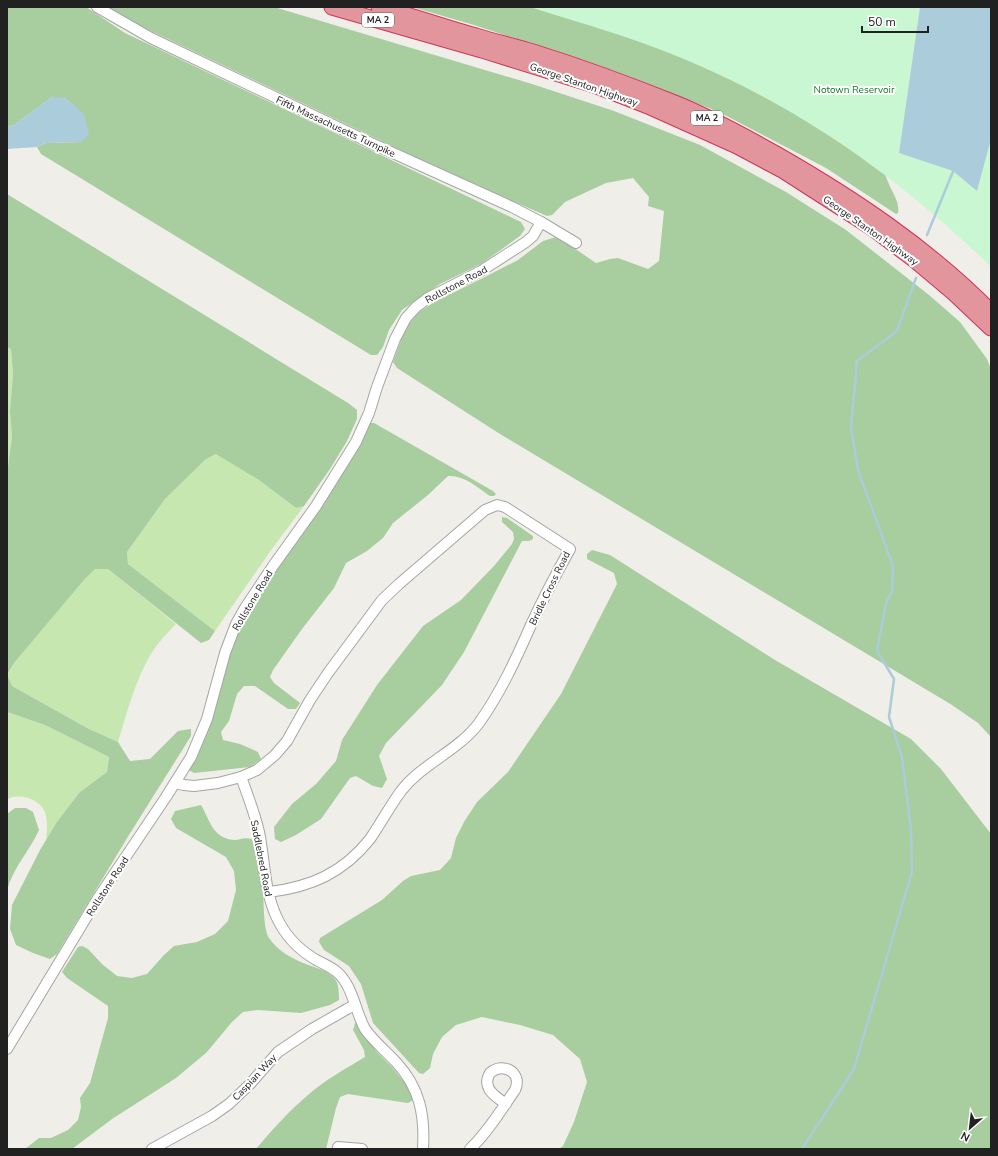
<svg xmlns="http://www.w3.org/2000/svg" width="998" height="1156" viewBox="0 0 998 1156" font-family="'Nunito Sans',sans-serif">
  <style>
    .grass { fill: #c7e7b1 }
    .forest { fill: #a8cd9f }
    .park { fill: #c9f7d1 }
    .water { fill: #abccdb }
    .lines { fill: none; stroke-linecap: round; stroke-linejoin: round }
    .stream { stroke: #abccdb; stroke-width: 2.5 }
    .minor-casing { stroke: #a5a5a5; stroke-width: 12 }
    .highway-casing { stroke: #d13359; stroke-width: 17 }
    .minor { stroke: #fff; stroke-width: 10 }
    .highway { stroke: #e2959c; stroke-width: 15 }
    .labels { text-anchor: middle; stroke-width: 4; stroke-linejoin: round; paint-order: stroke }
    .shield { fill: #fff; stroke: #646464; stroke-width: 1 }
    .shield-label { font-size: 9px; font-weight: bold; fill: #212121 }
    .street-label { font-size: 10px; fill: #212121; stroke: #fff }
    .park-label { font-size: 10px; fill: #137a26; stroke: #fff }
  </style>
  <rect width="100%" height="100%" fill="#f0eee8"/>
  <!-- grass -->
  <g class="grass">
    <polygon points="7,347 11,349 13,374 10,411 12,437 7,474"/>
    <polygon points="217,454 259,480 296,508 304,506 269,553 215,631 128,564 127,552 165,499 205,460"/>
    <path d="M 95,569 L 108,569 L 176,624 C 165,635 153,648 146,663 C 133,688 126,716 118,742 L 89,729 L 12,686 L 7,676 L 14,663 L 84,580 Z"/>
    <path d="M 7,712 L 45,725 L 109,757 L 107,772 L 80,792 L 58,822 L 46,841 C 47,831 48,821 45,812 C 39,798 19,793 7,799 Z"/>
  </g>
  <!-- forest -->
  <g class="forest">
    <polygon points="7,7 86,7 125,33 521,222 525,229 520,236 481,264 440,284 402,310 389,330 383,347 377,355 371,355 41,154 37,147 46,143 82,142 52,97 14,125 7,127"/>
    <polygon points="106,7 274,7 532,84 614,111 700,145 786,192 846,230 929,295 960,322 987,359 991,369 991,737 978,723 952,705 500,434 397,368 393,362 405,329 418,313 434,302 481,279 518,260 543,241 556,237 571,246 596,263 610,259 618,258 648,269 659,261 664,211 648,206 649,197 633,178 606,183 565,202 552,215 547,216 455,176 128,20"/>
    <path d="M 412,7 L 807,7 C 835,65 865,122 888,182 C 892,192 900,202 898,213 L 896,214 L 826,168 L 719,112 L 612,70 L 474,25 Z"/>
    <polygon points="7,194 348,403 357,410 357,419 347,441 330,469 304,506 296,508 259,480 216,454 205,460 165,499 127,552 128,564 215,631 209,640 201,643 108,569 95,569 84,580 14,663 7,675 12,686 89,729 118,742 130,761 150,759 178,731 191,729 191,736 129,835 57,954 50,959 33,953 16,945 10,929 12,905 40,850 57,822 80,792 107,772 109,757 45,725 7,712 7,474 12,437 10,411 13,374 11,349 7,347"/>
    <path d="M 369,423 L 374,423 L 493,491 L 496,494 L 494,496 L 490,496 C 477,487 464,475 448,476 L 428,495 L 393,523 L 383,538 L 367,551 L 346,563 L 334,588 L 302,629 L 273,670 L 270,677 L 274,683 L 300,703 L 296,709 L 288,709 L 255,686 L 244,686 L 237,694 L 229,721 L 221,732 L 223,740 L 240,744 L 258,752 L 261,759 L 250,767 L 194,773 L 189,770 L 198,752 L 230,646 L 244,618 L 276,569 L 330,493 L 349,463 Z"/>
    <polygon points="502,517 507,518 533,536 533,539 529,541 522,541 464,652 442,685 386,743 379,756 387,779 382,788 373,786 356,776 350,778 321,819 296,835 281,842 275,839 274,827 292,804 316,784 336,761 342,740 377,685 423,626 461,600 494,566 512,544 514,539 513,532 502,522"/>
    <polygon points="592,550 610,555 775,660 911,739 941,769 991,834 991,1149 559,1149 563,1146 574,1122 587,1082 580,1059 553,1035 520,1025 482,1017 456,1025 442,1037 433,1054 430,1068 423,1074 419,1073 373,1023 361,984 349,966 324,950 319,942 320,938 382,900 403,881 411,876 440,870 451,858 456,838 464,822 477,802 508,772 561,694 617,584 614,573 587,559 587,554"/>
    <path d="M 201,805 C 210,820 212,838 234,840 C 241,840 243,837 252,839 C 258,854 262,873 263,890 C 264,901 263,929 269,938 C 277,950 292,959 306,964 C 315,968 329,970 335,979 C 339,984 339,994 339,1000 L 330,1005 L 301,1013 L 258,1010 L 243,1012 L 232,1022 L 206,1053 L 176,1078 L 112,1119 L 72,1149 L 25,1149 L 39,1138 L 51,1138 L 68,1130 L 78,1120 L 81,1107 L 80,1098 L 90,1083 L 108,1018 L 108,1006 L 67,978 L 62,972 L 78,947 L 82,946 L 88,949 L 102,964 L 117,976 L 132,978 L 147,974 L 164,955 L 174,946 L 197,942 L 215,934 L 228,921 L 236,890 L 234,871 L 226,857 L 176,828 L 171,819 L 175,811 Z"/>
    <path d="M 15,808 L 26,808 L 33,812 L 39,830 C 30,850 13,868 7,890 L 7,814 Z"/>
    <path d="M 355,1023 L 360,1025 L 376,1051 L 391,1066 L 405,1083 L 413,1100 L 408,1103 L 348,1094 L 340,1097 L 336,1108 L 326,1149 L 256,1149 C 272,1130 289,1111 308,1095 C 325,1080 345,1069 365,1057 L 364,1050 L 353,1030 Z"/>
  </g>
  <!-- park -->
  <path class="park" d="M 530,7 L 920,7 L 899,153 L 953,171 L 977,191 L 991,139 L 991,267 C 900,178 797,105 679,57 C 631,37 580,23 530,7 Z"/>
  <!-- water -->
  <g class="water">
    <polygon points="920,7 991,7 991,139 977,191 953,171 899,153"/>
    <polygon points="52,97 66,98 84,114 89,134 82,142 46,143 37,147 7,149 7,127 14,125"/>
  </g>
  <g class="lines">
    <!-- stream -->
    <g class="stream">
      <polyline points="927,235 954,169"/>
      <polyline points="802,1149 854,1069 912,872 911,830 902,757 889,717 894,679 877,651 886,603 892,592 893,566 858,470 851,427 857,361 897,331 916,278"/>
    </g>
    <defs>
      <g id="minor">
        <polyline points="97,7 151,38 371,143 512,207 541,222 576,243"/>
        <path d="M 241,777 C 248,796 255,814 259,832 C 265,861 264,891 277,918 C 285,935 297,948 313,958 C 321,963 330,966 337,972 C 353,986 355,1011 365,1029 C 374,1042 386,1051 396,1062 C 420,1088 425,1115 423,1149"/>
        <path d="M 175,783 L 184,785 L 194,786 L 218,783 L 241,777 L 257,770 L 275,755 L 287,741 L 310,700 L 328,673 L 382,600 L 399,584 L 485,510 L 497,505 L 505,507 L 570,549 C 556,574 543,599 531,625 C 516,659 501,692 479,723 C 458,751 423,763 401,791 C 390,806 381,823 370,839 C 343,873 311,887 269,892"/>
        <polyline points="7,1049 98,898 166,797 191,757 207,719 225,653 236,624 245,608 273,566 316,506 356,442 369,413 377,387 395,339 406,318 416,307 428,298 481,271 526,242 533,236 541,222"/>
        <polyline points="338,1147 362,1149"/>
        <polyline points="152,1149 212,1116 229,1104 250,1084 278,1052 312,1029 347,1009 355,1005"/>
        <path d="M 470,1149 C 488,1132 501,1110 515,1090 C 523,1073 503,1061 490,1073 C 481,1088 495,1096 506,1104"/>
      </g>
      <g id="highway">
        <polyline points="332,7 482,50 597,86 648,106 737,146 784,171 871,227 916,261 954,293 991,328"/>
        <path d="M 379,7 C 412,16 444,27 476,36 C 495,42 514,46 533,52 C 581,67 630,85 677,104 C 711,118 744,136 776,154 C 853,198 928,248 991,312"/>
      </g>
    </defs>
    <!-- minor casing -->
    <use href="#minor" class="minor-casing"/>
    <!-- highway casing -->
    <use href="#highway" class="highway-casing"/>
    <!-- minor -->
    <use href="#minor" class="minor"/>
    <!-- highway -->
    <use href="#highway" class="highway"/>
  </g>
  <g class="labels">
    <!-- shield labels -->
    <g class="shield">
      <rect x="362" y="13" width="32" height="14" rx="3"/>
      <rect x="691" y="111" width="32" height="14" rx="3"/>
    </g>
    <g class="shield-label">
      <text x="378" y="23">MA 2</text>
      <text x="707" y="121">MA 2</text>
    </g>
    <!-- street labels -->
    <g class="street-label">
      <text transform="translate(584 84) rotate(19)" y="4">George Stanton Highway</text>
      <text transform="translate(336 126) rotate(25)" y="4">Fifth Massachusetts Turnpike</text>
      <text transform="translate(871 230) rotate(35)" y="4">George Stanton Highway</text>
      <text transform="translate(456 284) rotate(-28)" y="4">Rollstone Road</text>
      <text transform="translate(549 588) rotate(-64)" y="4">Bridle Cross Road</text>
      <text transform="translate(252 600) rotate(-59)" y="4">Rollstone Road</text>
      <text transform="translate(262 858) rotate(79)" y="4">Saddlebred Road</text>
      <text transform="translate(107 886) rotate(-57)" y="4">Rollstone Road</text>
      <text transform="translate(254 1077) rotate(-47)" y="4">Caspian Way</text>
    </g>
    <!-- park labels -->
    <g class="park-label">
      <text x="854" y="93">Notown Reservoir</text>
    </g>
  </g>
  <!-- border -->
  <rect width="998" height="1156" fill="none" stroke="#212121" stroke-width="16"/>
  <!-- north arrow -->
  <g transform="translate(970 1128) rotate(208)" stroke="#ffffff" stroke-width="3" paint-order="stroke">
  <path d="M0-3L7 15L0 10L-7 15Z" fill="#212121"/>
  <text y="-6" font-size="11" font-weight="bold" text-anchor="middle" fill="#212121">N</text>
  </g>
  <!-- scale -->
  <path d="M862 26v6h66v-6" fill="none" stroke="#212121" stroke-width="2"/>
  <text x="868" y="26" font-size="12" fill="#212121" stroke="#ffffff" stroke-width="3" paint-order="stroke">50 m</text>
</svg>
